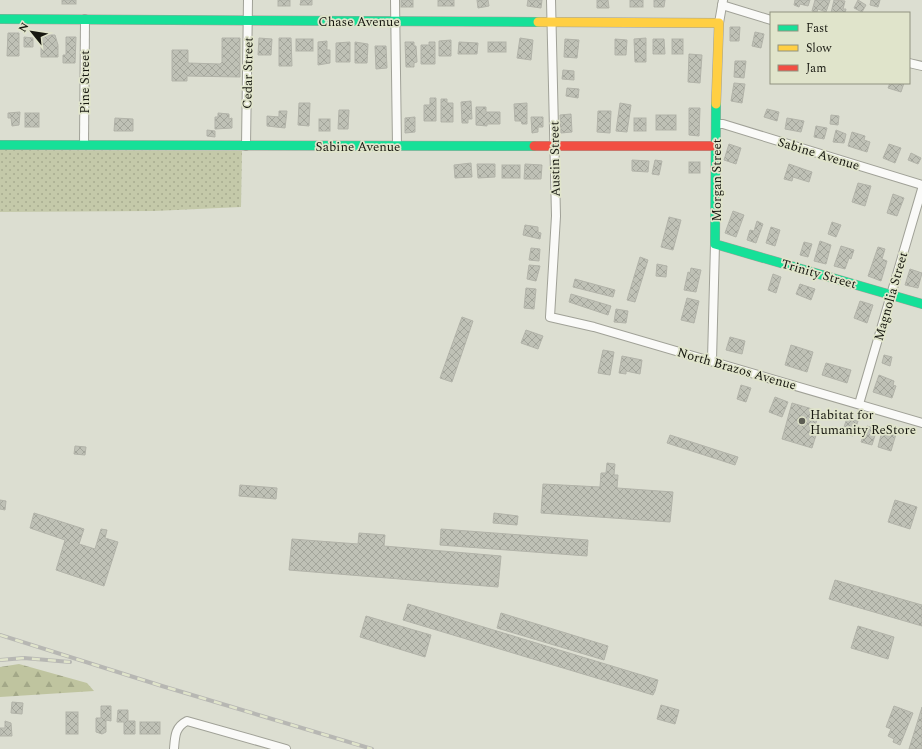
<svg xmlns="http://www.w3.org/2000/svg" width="922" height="749" viewBox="0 0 922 749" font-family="Spectral,serif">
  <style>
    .grass { fill: url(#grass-dots) }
    .forest { fill: url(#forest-firs) }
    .building { fill: url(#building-cross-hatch); stroke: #b2b3a9 }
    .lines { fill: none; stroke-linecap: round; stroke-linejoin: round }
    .street-casing { stroke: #a0a197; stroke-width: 10 }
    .fast-casing { stroke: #a0a197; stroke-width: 10 }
    .slow-casing { stroke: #a0a197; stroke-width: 10 }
    .jam-casing { stroke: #a0a197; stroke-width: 10 }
    .street { stroke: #fafaf8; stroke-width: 8 }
    .fast { stroke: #16e098; stroke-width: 9 }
    .slow { stroke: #ffcf43; stroke-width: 9 }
    .jam { stroke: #f24e42; stroke-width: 9 }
    .rail-casing { stroke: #b7b7b3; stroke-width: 4 }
    .rail { stroke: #e0e4cb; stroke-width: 2.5; stroke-dasharray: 8; stroke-linecap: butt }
    .poi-dot { fill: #5c5d54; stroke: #e0e4cb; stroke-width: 1.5 }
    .labels { text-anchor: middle; stroke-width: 3.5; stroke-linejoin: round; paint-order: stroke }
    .street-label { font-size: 13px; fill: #171810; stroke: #e0e4cb }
    .poi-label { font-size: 13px; fill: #171810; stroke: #e0e4cb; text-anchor: start }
  </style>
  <defs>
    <pattern id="grass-dots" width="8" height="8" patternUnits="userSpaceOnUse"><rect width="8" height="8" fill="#c4c9a9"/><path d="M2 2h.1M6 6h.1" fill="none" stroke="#a8ac90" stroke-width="1.8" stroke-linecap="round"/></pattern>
    <pattern id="forest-firs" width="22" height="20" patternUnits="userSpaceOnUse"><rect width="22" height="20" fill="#bfc49f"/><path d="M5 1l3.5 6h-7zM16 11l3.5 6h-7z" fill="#a3a888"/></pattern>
    <pattern id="building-cross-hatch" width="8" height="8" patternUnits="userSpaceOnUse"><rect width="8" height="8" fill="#bfc1b6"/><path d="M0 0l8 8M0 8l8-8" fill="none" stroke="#a3a59b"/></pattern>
  </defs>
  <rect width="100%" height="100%" fill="#dcded1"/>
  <!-- grass -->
  <polygon class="grass" points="0,150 242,151 241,207 154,211 0,212"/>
  <!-- forest -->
  <polygon class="forest" points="19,664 87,683 94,691 0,697 0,667"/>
  <!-- building -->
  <g class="building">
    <rect x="62" y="0" width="14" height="4"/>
    <rect x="278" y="0" width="12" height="6"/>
    <polygon points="301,0 312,0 312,5 300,5"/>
    <rect x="401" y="0" width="12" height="7"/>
    <rect x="438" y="0" width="16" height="6"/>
    <polygon points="477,0 488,0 489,6 478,8"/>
    <polygon points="528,0 542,0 541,8 527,6"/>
    <polygon points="597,0 608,0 609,8 597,8"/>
    <rect x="630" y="0" width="13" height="7"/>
    <polygon points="654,0 665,0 664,7 654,7"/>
    <polygon points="795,0 810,0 808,6 800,4 799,7 794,5"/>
    <polygon points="815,0 830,0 826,12 818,9 817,12 812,11"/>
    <polygon points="834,0 845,1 843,9 846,9 845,13 831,13"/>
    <polygon points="858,0 866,5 862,12 854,8"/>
    <polygon points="871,0 880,0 878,7 870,5"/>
    <polygon points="730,27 740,27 739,41 730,41"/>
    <polygon points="755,32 764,34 761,48 752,46"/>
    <polygon points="8,33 19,33 19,56 7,56"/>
    <polygon points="41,35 55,35 58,45 58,57 41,57"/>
    <polygon points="24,37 33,38 33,47 24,47"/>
    <polygon points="66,37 76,37 75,63 63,63 63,55 66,55"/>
    <polygon points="222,38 240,38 240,77 187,76 187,81 172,81 172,50 188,50 188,63 220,64 222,62"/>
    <polygon points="259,38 272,39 271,55 258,55"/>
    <polygon points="279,38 291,38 292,66 279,66"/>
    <polygon points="520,38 533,40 531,60 517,58"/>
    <polygon points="646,38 646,62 635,62 634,39"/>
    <rect x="296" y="39" width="17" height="12"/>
    <polygon points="565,39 579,40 577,58 564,57"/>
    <polygon points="615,39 627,40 626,55 615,55"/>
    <polygon points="653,39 664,39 665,54 653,54"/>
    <rect x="672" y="39" width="11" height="15"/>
    <polygon points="451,40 451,56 439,56 439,41"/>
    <polygon points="327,41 327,50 330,50 330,63 318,65 318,42"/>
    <polygon points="350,42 350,62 336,62 336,43"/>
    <polygon points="355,42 368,44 367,63 355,63"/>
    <polygon points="405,42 414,42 414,46 416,46 417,62 414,63 414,67 406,67"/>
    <polygon points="429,42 435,42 435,64 421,64 421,45 429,45"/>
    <polygon points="459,42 478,43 477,54 458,54"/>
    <rect x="488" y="42" width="18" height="10"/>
    <polygon points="375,46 386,46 387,68 376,69"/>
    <polygon points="689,54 702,55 700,83 688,82"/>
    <polygon points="735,61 746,61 744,78 734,77"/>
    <polygon points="563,70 574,71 574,80 562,79"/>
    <polygon points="734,83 745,84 742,103 731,101"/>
    <polygon points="890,83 904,83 901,92 888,88"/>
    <polygon points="567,88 579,89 578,98 566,96"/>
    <polygon points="430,98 436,98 436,121 424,121 424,105 430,105"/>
    <polygon points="441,99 447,99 447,103 453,103 453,122 441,122"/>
    <polygon points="471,101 472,119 468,119 468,123 462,123 461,102"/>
    <polygon points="299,103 310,103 309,126 298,125"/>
    <polygon points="527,103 527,124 522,124 521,121 515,121 514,104"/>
    <polygon points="620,103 631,105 627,132 616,131"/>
    <polygon points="476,107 486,107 486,112 500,112 500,124 487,124 487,126 476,125"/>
    <polygon points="689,108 700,108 699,136 689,135"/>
    <polygon points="767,109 779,112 777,121 764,117"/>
    <polygon points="339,110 349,110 348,129 338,129"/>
    <polygon points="279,111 287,111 285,128 267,126 267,116 279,117"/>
    <polygon points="598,111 611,111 610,133 597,132"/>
    <polygon points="20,112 19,125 12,126 11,118 8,118 8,113"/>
    <rect x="25" y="113" width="14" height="14"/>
    <polygon points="218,113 229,114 229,119 232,118 232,128 215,129 215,117 218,117"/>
    <polygon points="571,114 572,132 561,133 560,115"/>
    <rect x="656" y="115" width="20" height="15"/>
    <polygon points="831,115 839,116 838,125 830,124"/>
    <polygon points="415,117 415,132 405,133 405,118"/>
    <polygon points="531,117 543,117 543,127 538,127 538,132 532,133"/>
    <polygon points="115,118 133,119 133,131 114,131"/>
    <rect x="634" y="118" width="12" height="13"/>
    <polygon points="787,118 804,121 801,132 785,129"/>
    <rect x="319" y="119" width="11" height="12"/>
    <polygon points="816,126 827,128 824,139 814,137"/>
    <polygon points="207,130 215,131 215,137 207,136"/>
    <polygon points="836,130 846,134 844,143 833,142"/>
    <polygon points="852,132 865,136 864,140 870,142 867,152 848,146"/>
    <polygon points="729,144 741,148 736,164 724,160"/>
    <polygon points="889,144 901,148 895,163 883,158"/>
    <polygon points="911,153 921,158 918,164 908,160"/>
    <polygon points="632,160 649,161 648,172 632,171"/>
    <polygon points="655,160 662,161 659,175 652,174"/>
    <rect x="689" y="162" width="11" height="11"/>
    <polygon points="471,163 472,177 455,178 454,165"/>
    <polygon points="477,164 495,164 495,177 478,178"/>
    <polygon points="525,164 542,165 541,179 524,179"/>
    <polygon points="789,164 812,172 809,182 793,177 792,181 784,179"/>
    <rect x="502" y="165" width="18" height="13"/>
    <polygon points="858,183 871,186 865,206 852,202"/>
    <polygon points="893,194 904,198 897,216 887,213"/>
    <polygon points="733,211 744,215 736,237 725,233"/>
    <polygon points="669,217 681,220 673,250 661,247"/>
    <polygon points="757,221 763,224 756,243 747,240 750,230 754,231"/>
    <polygon points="832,222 841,225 836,237 828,234"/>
    <polygon points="525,225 538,227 538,232 541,233 540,239 523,235"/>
    <polygon points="771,227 780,230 775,246 766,243"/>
    <polygon points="820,241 831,245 826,264 814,261"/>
    <polygon points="804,242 812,244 808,257 800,255"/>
    <polygon points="841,246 854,250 851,259 849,258 845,269 834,266"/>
    <polygon points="878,247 885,249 882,259 887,261 881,281 868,276"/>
    <polygon points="531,248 540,249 539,261 529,260"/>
    <polygon points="640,257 648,260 635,302 627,300"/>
    <polygon points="657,264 667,266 666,277 656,276"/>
    <polygon points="529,265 540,266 536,281 527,279"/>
    <polygon points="691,268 701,270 696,292 684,290 688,272 690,273"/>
    <polygon points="910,269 922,273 918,288 905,285"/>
    <polygon points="773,274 781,277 776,293 768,290"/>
    <polygon points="575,279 615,290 613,297 573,287"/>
    <polygon points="800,284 815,289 811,300 796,294"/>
    <polygon points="526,288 536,289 534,309 524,308"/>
    <polygon points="571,294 611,306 608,315 569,302"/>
    <polygon points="687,298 699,301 694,323 681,320"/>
    <polygon points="860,301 873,305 867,323 854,318"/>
    <polygon points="616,309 628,311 626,323 614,322"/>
    <polygon points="462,317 473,321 452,382 440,378"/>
    <polygon points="526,330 543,336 538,349 521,343"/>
    <polygon points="730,337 745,341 742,354 726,350"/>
    <polygon points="791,345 813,352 807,372 785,365"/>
    <polygon points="603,350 614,352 610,375 598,373"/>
    <polygon points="884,355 892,357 890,366 882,363"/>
    <polygon points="622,356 642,360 640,374 626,371 626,374 619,373"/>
    <polygon points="826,363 851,370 847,383 822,375"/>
    <polygon points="879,375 894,381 893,385 896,386 892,398 873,392"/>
    <polygon points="741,385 751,388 746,402 737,399"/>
    <polygon points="775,397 788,402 782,417 769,412"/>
    <polygon points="792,403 819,411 814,431 817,432 812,448 782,439"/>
    <polygon points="847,418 858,421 853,436 842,433"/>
    <polygon points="867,426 877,429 872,445 861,442"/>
    <polygon points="882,431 896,434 891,451 878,447"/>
    <polygon points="670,435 738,457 735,465 667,443"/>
    <polygon points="75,446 86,447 85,455 74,454"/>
    <polygon points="607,463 615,464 614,475 618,475 617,488 673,492 670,522 541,513 543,484 600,487 601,473 606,473"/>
    <polygon points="240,485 277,488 276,499 239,496"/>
    <polygon points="0,500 6,501 5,510 0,509"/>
    <polygon points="895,500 917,507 910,529 888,522"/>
    <polygon points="34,513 84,529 79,544 95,549 101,529 107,530 105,538 118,542 104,586 56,570 65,540 30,528"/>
    <polygon points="494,513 518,516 517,525 493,523"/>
    <polygon points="441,529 588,540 587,556 440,545"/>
    <polygon points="359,533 385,535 384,546 501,556 498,587 289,570 292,539 358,544"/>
    <polygon points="835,580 922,605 922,626 829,599"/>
    <polygon points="408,604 658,680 655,691 653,695 403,620"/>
    <polygon points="501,613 608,646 604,660 497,628"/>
    <polygon points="366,616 431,635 425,657 360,637"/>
    <polygon points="858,626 894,637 888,659 851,648"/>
    <polygon points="12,702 23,703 22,714 11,713"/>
    <polygon points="661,705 679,710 675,724 657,719"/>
    <polygon points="101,706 111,706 111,721 106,720 106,732 102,734 96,732 96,718 101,718"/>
    <polygon points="894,706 913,713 900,745 893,742 894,739 888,736 891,729 886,727"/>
    <polygon points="922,707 922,749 909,749"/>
    <polygon points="118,710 128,710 128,721 135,721 135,734 124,734 124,722 117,722"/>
    <rect x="66" y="712" width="12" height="22"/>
    <polygon points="5,721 11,723 12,736 0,736 0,728 5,728"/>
    <rect x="140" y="722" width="20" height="12"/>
  </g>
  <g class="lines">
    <defs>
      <g id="street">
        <polyline points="395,0 397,146"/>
        <polyline points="551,0 556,216 550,317 594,327 922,423"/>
        <polyline points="722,5 771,20"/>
        <polyline points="719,23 723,0"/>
        <polyline points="909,63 922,66"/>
        <polyline points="716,124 723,124 922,185"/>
        <polyline points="84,145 85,19"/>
        <polyline points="246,146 248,0"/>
        <polyline points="712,360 715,244"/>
        <polyline points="859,404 922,189"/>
        <path d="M 174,749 C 175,736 175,727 187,721 L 286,749"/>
      </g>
      <g id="fast">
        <polyline points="0,19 538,22"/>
        <polyline points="716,104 715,244 922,304"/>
        <polyline points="0,145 534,146"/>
      </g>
      <polyline id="slow" points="538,22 719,23 716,104"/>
      <polyline id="jam" points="534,146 715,146"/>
    </defs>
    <!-- street casing -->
    <use href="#street" class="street-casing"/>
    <!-- fast casing -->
    <use href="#fast" class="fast-casing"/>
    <!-- slow casing -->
    <use href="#slow" class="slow-casing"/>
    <!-- jam casing -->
    <use href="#jam" class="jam-casing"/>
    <!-- street -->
    <use href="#street" class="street"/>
    <!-- fast -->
    <use href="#fast" class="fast"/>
    <!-- slow -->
    <use href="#slow" class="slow"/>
    <!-- jam -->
    <use href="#jam" class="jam"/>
    <defs>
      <g id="rail">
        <polyline points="0,635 162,686 372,749"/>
        <polyline points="0,660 24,658 70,662"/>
      </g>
    </defs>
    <!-- rail casing -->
    <use href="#rail" class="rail-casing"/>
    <!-- rail -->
    <use href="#rail" class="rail"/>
  </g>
  <!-- markers -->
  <circle class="poi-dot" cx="802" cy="421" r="4"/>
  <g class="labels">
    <!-- street labels -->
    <g class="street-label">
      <text x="359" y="26">Chase Avenue</text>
      <text transform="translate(247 73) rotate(-89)" y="5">Cedar Street</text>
      <text transform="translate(84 82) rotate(-90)" y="5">Pine Street</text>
      <text x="358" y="151">Sabine Avenue</text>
      <text transform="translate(819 153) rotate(17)" y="5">Sabine Avenue</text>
      <text transform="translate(554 159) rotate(-91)" y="5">Austin Street</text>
      <text transform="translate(716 180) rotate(-90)" y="5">Morgan Street</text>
      <text transform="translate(819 273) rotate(16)" y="5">Trinity Street</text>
      <text transform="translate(890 296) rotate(-74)" y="5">Magnolia Street</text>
      <text transform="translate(737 368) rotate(16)" y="5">North Brazos Avenue</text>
    </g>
    <!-- poi labels -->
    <g class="poi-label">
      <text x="810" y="419">Habitat for<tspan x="810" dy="15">Humanity ReStore</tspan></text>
    </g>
  </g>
  <!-- legend -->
  <rect x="770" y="12" width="140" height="72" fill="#e0e4cb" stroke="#909280"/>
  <rect x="778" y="25" width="20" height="6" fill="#16e098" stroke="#909280"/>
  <text x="806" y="32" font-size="12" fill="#171810">Fast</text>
  <rect x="778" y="45" width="20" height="6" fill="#ffcf43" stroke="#909280"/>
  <text x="806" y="52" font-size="12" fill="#171810">Slow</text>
  <rect x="778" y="65" width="20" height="6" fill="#f24e42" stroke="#909280"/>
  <text x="806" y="72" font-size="12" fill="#171810">Jam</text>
  <!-- north arrow -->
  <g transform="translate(32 32) rotate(300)" stroke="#e0e4cb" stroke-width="3" paint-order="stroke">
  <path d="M0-3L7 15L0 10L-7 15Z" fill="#171810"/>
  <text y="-6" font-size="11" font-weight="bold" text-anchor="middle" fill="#171810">N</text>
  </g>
</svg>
